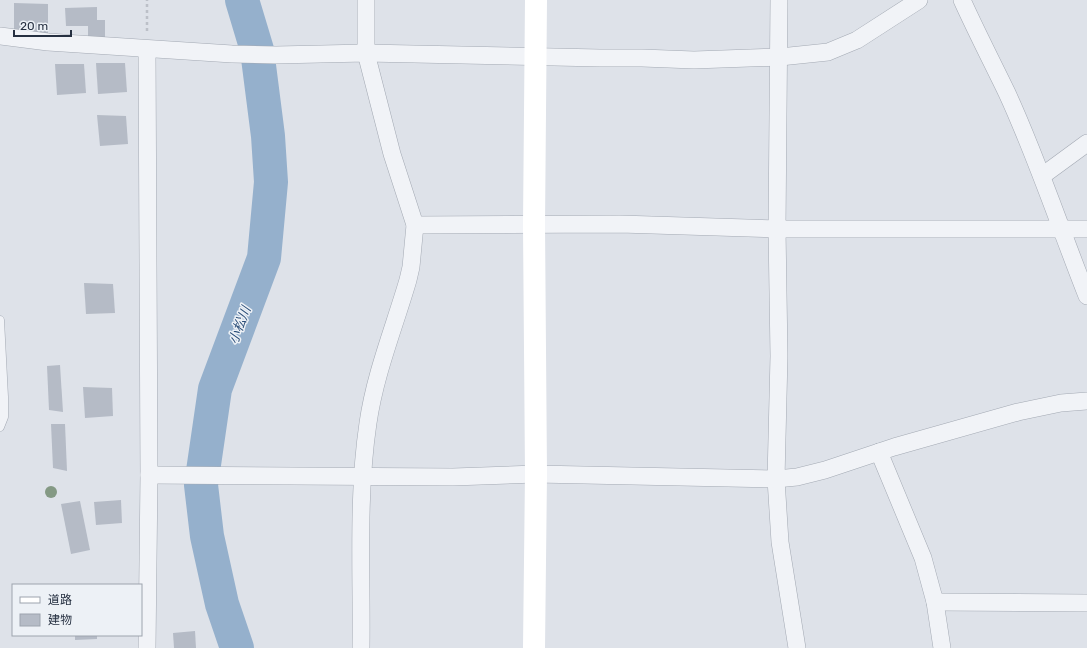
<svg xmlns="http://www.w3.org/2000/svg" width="1087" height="648" viewBox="0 0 1087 648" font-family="Rubik,'Noto Sans JP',sans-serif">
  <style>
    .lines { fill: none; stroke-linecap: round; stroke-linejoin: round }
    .river { stroke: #95b0cc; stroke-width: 34 }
    .building { fill: #b5bbc6 }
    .lane-casing { stroke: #a3a9b3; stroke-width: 9 }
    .street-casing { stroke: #a3a9b3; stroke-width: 18 }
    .path { stroke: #bcc0c8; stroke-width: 2.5; stroke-dasharray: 3 3; stroke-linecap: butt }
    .lane { stroke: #f1f3f7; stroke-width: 8 }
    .street { stroke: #f1f3f7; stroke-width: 17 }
    .secondary { stroke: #fff; stroke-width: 22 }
    .tree { fill: #849984 }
    .labels { text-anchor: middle; stroke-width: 3; stroke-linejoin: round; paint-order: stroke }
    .water-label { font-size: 13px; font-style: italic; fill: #2c4f79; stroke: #edf1f6 }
  </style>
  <rect width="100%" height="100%" fill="#dee2e9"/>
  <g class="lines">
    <!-- river -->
    <polyline class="river" points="237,648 222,604 207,536 201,485 215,389 264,258 271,182 268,136 257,50 242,0"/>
  </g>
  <!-- building -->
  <g class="building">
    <polygon points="14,3 48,4 48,34 14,34"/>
    <polygon points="97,7 97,20 105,20 105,38 88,38 88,26 66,26 65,8"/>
    <polygon points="96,63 125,63 127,92 98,94"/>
    <polygon points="55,64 84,64 86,93 57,95"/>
    <polygon points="97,115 126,116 128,144 100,146"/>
    <polygon points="84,283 113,284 115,313 86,314"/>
    <polygon points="60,365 63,412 49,410 47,366"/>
    <polygon points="83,387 112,388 113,416 85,418"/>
    <polygon points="51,424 65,424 67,471 53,468"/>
    <polygon points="121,500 122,523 96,525 94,502"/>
    <polygon points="80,501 90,550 71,554 61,504"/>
    <polygon points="195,631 196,648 174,648 173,633"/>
    <polygon points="75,635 97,635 97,639 75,640"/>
  </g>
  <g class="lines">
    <defs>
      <polyline id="lane" points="0,320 4,397 4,417 0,427"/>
      <g id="street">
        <polyline points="779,0 777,229 779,356 776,479 780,542 797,648"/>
        <path d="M 962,0 C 976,31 992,62 1007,93 C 1037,158 1060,228 1087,296"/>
        <polyline points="0,36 48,42 232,54 276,55 366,53 600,58 642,58 694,60 780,57 828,52 857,40 919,0"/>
        <polyline points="1042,176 1087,143"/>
        <polyline points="415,225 620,224 777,229 1087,229"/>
        <polyline points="879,452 923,558 935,602 942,648"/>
        <polyline points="149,475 453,477 536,474 776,479 797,477 825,470 894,447 1018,412 1061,403 1087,401"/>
        <polyline points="935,602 1087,603"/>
        <polyline points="147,648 149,475 147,50"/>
        <path d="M 361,648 C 362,574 357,497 368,423 C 375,374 394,328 408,280 L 411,267 L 415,225 L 392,154 L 366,53 L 366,0"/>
      </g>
    </defs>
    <!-- lane casing -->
    <use href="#lane" class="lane-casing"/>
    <!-- street casing -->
    <use href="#street" class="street-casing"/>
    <!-- path -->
    <polyline class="path" points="147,31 147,0"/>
    <!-- lane -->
    <use href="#lane" class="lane"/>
    <!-- street -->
    <use href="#street" class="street"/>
    <!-- secondary -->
    <polyline class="secondary" points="534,648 536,474 534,225 536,0"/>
  </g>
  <!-- trees -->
  <circle class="tree" cx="51" cy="492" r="6"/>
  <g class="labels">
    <!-- water labels -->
    <g class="water-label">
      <text transform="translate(239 325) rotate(-69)" y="5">小松川</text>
    </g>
  </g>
  <!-- legend -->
  <rect x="12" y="584" width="130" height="52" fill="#edf1f6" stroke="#9da4ae"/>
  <rect x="20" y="597" width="20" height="6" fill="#ffffff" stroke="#9da4ae"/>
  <text x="48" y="604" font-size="12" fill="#263041">道路</text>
  <rect x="20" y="614" width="20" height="12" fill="#b5bbc6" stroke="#9da4ae"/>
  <text x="48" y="624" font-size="12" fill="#263041">建物</text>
  <!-- scale -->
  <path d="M14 30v6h57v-6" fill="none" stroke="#263041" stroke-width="2"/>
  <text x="20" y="30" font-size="12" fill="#263041" stroke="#edf1f6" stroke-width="3" paint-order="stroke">20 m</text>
</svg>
